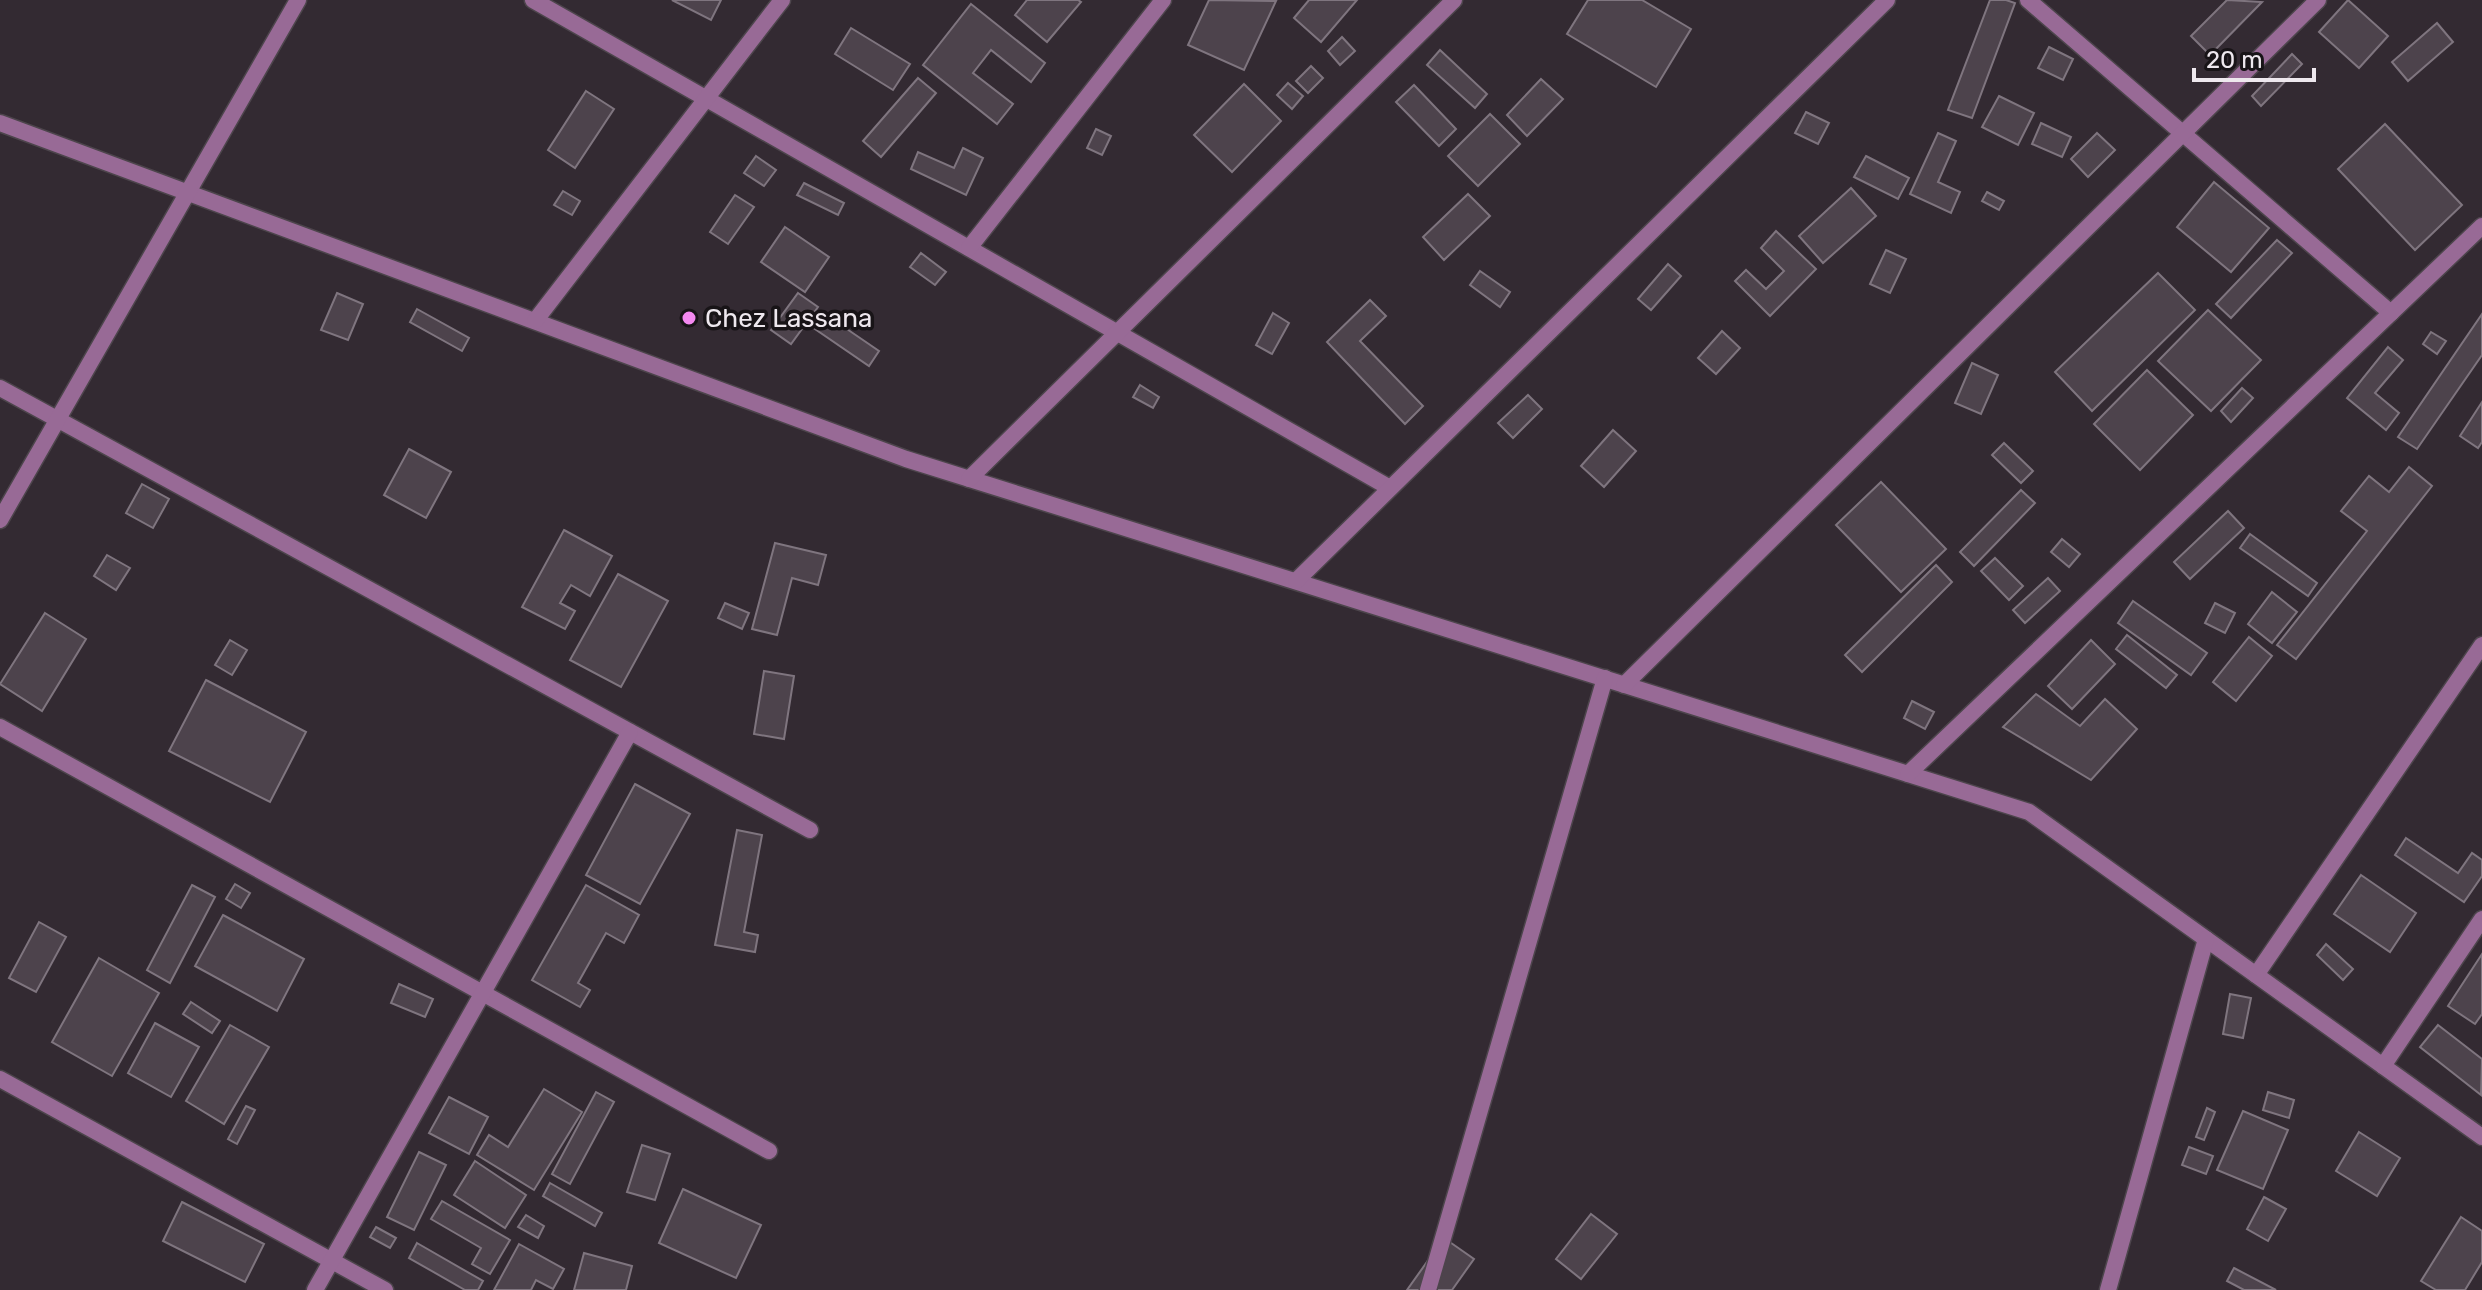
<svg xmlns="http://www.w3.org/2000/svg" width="2482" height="1290" viewBox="0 0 2482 1290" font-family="Rubik,sans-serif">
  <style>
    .building { fill: #4d434c; stroke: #7f757f; stroke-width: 2 }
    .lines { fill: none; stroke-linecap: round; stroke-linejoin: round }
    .street-casing { stroke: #4d454c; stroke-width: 19 }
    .street { stroke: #986a96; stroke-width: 16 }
    .poi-dot { fill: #f489f0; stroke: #181417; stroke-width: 3 }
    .labels { text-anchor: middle; stroke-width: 7; stroke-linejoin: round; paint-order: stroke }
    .poi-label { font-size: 26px; fill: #eee8ee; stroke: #181417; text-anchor: start }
  </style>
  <rect width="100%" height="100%" fill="#332a32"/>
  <!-- building -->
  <g class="building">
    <polygon points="672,0 721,0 711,20"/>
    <polygon points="1027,0 1078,0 1081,2 1047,42 1015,15"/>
    <polygon points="1209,0 1276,1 1244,70 1188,45"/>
    <polygon points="1309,0 1357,0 1321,42 1294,18"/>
    <polygon points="1588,0 1642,0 1691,29 1656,87 1567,34"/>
    <polygon points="1990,0 2006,0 2015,3 1972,118 1948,110"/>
    <polygon points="2227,0 2262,2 2210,55 2191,36"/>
    <polygon points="2348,0 2388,36 2359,68 2319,32"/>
    <polygon points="971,4 1045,63 1031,82 991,50 973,73 1013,104 997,124 923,65"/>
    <polygon points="2437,23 2453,42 2408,81 2392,62"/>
    <polygon points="851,28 910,64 893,90 835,54"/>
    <polygon points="1342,37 1355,51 1340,65 1328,51"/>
    <polygon points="2049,47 2073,59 2063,80 2038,68"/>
    <polygon points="1440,50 1487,94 1475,108 1427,65"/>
    <polygon points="2292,54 2302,64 2261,106 2252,96"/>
    <polygon points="1311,66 1323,78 1308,93 1296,81"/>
    <polygon points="918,78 936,93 881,157 863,141"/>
    <polygon points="1541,79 1563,99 1527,136 1507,115"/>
    <polygon points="1288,83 1303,96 1292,109 1277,95"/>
    <polygon points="1244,84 1281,121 1232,172 1194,135"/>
    <polygon points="1414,85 1456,129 1439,146 1396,102"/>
    <polygon points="586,91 614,109 575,168 548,150"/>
    <polygon points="1999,96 2034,113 2018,145 1982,127"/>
    <polygon points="1806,112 1829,123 1818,144 1795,133"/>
    <polygon points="1490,114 1520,144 1478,186 1448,156"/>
    <polygon points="2041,123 2071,137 2062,157 2032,144"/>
    <polygon points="2385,124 2462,205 2415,250 2338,169"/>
    <polygon points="1096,129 1111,136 1102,155 1087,148"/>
    <polygon points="1938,133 1956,141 1938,182 1960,192 1951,213 1910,194"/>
    <polygon points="2097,133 2115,150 2088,177 2071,159"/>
    <polygon points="963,148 983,158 966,195 911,169 918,152 954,168"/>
    <polygon points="756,156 776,170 764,186 744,173"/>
    <polygon points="1866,156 1909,178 1898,199 1854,177"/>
    <polygon points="2214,182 2269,228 2231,272 2177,227"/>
    <polygon points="804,183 844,203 838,215 797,195"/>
    <polygon points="1851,188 1876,216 1823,263 1799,236"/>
    <polygon points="563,191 580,201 572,215 554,205"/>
    <polygon points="1987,192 2004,201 1999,210 1982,201"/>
    <polygon points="1468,194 1490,216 1444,260 1423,237"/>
    <polygon points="735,195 754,207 728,244 710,232"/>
    <polygon points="785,227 829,257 805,292 761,262"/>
    <polygon points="1776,231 1816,269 1770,316 1735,281 1746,270 1766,289 1784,271 1761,248"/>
    <polygon points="2277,240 2292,253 2231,318 2216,304"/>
    <polygon points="1886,250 1906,259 1890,293 1870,284"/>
    <polygon points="921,253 946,272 935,285 910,267"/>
    <polygon points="1668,264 1681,276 1651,310 1638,299"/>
    <polygon points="1480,271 1510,292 1500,307 1470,285"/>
    <polygon points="2158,273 2195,310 2092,411 2055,372"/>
    <polygon points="337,293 363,304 348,340 321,330"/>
    <polygon points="798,293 818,307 791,344 771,330"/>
    <polygon points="1370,300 1386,316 1360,341 1423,406 1405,424 1327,342"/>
    <polygon points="417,309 469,338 462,351 410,322"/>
    <polygon points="2208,310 2261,360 2211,411 2158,361"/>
    <polygon points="822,312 879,351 869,366 812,327"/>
    <polygon points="1273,313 1289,323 1272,354 1256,345"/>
    <polygon points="2482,314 2482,355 2417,449 2398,437"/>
    <polygon points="1722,331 1740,348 1716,374 1698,358"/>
    <polygon points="2431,332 2446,341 2437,354 2423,344"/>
    <polygon points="2388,347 2403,360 2375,393 2399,413 2386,430 2347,398"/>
    <polygon points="1972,363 1998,375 1981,414 1955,403"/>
    <polygon points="2147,370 2193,415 2140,470 2094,424"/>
    <polygon points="1140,385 1159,397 1153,408 1133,397"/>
    <polygon points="2242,388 2253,398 2231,422 2221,411"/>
    <polygon points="1528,395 1542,409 1513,438 1498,423"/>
    <polygon points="2482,402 2482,442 2478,448 2460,436"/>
    <polygon points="1613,430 1636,451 1604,487 1581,466"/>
    <polygon points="2004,443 2033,471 2021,483 1992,455"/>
    <polygon points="409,449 451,472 426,518 384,495"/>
    <polygon points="2409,467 2432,486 2296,659 2277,645 2367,531 2341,511 2369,476 2389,492"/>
    <polygon points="1881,482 1946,549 1901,592 1836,525"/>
    <polygon points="142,484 169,499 153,528 126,513"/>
    <polygon points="2021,490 2035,503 1974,566 1960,552"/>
    <polygon points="2228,511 2244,528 2190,579 2174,562"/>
    <polygon points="564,530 612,556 590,596 571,585 560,603 575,611 565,629 522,607"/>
    <polygon points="2250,534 2317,583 2308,596 2240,548"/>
    <polygon points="2062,539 2080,554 2069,567 2051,552"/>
    <polygon points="775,543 826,555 818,585 792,578 777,635 752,629"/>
    <polygon points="107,555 130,568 116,590 94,576"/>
    <polygon points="1995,558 2023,586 2009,600 1981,571"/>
    <polygon points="1936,565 1952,582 1862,672 1845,655"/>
    <polygon points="618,574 668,601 621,687 570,660"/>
    <polygon points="2048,578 2060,591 2025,623 2013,610"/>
    <polygon points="2272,592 2297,612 2272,643 2248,624"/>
    <polygon points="2133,601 2207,653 2191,675 2118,623"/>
    <polygon points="725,603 749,613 742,629 718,618"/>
    <polygon points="2215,603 2235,613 2225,633 2205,623"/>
    <polygon points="45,613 86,639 42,711 0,684"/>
    <polygon points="2127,635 2177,675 2166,688 2116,649"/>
    <polygon points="2249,637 2272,656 2236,701 2213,682"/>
    <polygon points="230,640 247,650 232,675 215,665"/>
    <polygon points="2091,640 2115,664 2072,709 2048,686"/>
    <polygon points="764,671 794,676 784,739 754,734"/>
    <polygon points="206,680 306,732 270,802 169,751"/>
    <polygon points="2036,694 2080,726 2105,699 2137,729 2091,780 2003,727"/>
    <polygon points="1912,701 1934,712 1925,729 1904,718"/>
    <polygon points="635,784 690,814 640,904 586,875"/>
    <polygon points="737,830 762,835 744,932 758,935 755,952 715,945"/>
    <polygon points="2406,838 2458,873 2472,853 2482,860 2482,876 2464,902 2395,855"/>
    <polygon points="2361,875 2416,913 2390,952 2334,914"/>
    <polygon points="235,884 250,893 241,908 226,899"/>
    <polygon points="192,885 215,897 170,983 147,970"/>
    <polygon points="586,885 639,915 624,943 606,933 578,983 590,990 580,1007 532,980"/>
    <polygon points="223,915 304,959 277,1011 195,966"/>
    <polygon points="39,922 66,937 36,992 9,978"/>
    <polygon points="2326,944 2353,969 2343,980 2317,955"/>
    <polygon points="2482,954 2482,1014 2475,1024 2448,1006"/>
    <polygon points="99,958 159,993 112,1076 52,1042"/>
    <polygon points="399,984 433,999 425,1017 391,1003"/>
    <polygon points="2230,994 2251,998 2243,1038 2223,1034"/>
    <polygon points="191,1002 220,1021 212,1033 183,1014"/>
    <polygon points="155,1023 199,1047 171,1097 128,1073"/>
    <polygon points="230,1025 269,1047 224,1124 186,1101"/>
    <polygon points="2438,1025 2482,1059 2481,1095 2420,1047"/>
    <polygon points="544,1089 582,1112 534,1190 477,1155 489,1135 508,1147"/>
    <polygon points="596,1092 614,1102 570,1184 552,1174"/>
    <polygon points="2268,1092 2294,1100 2289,1118 2263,1110"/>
    <polygon points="449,1097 488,1117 469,1154 429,1133"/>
    <polygon points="246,1106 255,1110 237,1144 228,1139"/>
    <polygon points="2207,1108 2215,1112 2204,1140 2196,1137"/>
    <polygon points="2243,1111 2288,1130 2263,1189 2217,1170"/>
    <polygon points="2359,1132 2400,1158 2377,1196 2336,1171"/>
    <polygon points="642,1145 670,1154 655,1200 627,1192"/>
    <polygon points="2189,1147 2213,1156 2206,1174 2182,1165"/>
    <polygon points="419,1152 446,1165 414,1230 387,1217"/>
    <polygon points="475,1161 526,1195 505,1228 454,1195"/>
    <polygon points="550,1183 602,1213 595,1226 543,1196"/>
    <polygon points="683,1189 761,1225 736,1278 659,1243"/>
    <polygon points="2264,1197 2286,1209 2268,1241 2247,1229"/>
    <polygon points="442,1201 510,1240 490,1274 472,1264 481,1248 431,1219"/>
    <polygon points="182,1202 264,1244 245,1282 163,1241"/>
    <polygon points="1591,1214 1617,1234 1581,1279 1556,1259"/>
    <polygon points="526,1215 544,1226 538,1238 518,1227"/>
    <polygon points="2461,1217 2482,1231 2482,1262 2465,1290 2436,1290 2421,1281"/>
    <polygon points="376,1227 396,1238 390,1248 370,1237"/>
    <polygon points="1444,1238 1474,1259 1452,1290 1407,1290"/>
    <polygon points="417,1243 483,1281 478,1290 465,1290 409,1258"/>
    <polygon points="519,1244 564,1269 553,1289 536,1280 531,1290 494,1290"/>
    <polygon points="584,1253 632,1266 626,1290 574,1290"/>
    <polygon points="2234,1268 2276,1290 2244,1290 2227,1281"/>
  </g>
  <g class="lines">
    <defs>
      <g id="street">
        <polyline points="533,0 1390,488"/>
        <polyline points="2028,0 2391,313"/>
        <polyline points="0,123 906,459 2029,812 2482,1137"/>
        <polyline points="969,248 1163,0"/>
        <polyline points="535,321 782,0"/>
        <polyline points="0,388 810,830"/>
        <polyline points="969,479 1454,0"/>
        <polyline points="0,520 298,0"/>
        <polyline points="1296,581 1887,0"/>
        <polyline points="1624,685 2318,0"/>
        <polyline points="0,727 769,1151"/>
        <polyline points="1908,774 2482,226"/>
        <polyline points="2256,975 2482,645"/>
        <polyline points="2383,1066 2482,919"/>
        <polyline points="0,1079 385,1290"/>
        <polyline points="315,1290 630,732"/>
        <polyline points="1428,1290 1605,678"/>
        <polyline points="2108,1290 2206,939"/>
      </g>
    </defs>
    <!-- street casing -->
    <use href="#street" class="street-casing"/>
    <!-- street -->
    <use href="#street" class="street"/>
  </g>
  <!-- markers -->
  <circle class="poi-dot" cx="689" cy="318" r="8"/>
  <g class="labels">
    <!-- poi labels -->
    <g class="poi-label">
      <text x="705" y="327">Chez Lassana</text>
    </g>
  </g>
  <!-- scale -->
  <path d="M2194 68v12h120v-12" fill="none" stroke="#eee8ee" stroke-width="4"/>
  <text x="2206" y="68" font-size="24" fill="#eee8ee" stroke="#181417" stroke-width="6" paint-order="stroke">20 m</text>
</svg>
